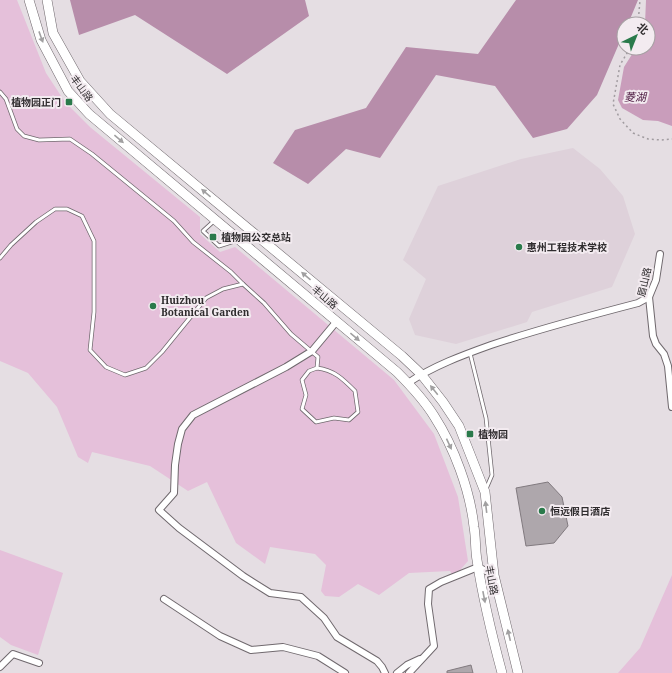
<svg xmlns="http://www.w3.org/2000/svg" width="672" height="673" viewBox="0 0 672 673" font-family="'Noto Serif','Noto Sans SC',serif">
  <style>
    .built { fill: #ded1da }
    .green { fill: #e5c0da }
    .forest { fill: #b78daa }
    .water { fill: #c99dbb }
    .building { fill: #aea7ac; stroke: #817a7f }
    .lines { fill: none; stroke-linecap: round; stroke-linejoin: round }
    .lane-casing { stroke: #70696e; stroke-width: 4.5 }
    .street-casing { stroke: #70696e; stroke-width: 8 }
    .secondary-casing { stroke: #70696e; stroke-width: 10 }
    .path { stroke: #a19ca0; stroke-width: 1.5; stroke-dasharray: 2 3; stroke-linecap: butt }
    .lane { stroke: #fff; stroke-width: 3 }
    .street { stroke: #fff; stroke-width: 6 }
    .secondary { stroke: #fff; stroke-width: 9 }
    .oneway { fill: #a1a0a1 }
    .poi-dot { fill: #2a7a4b; stroke: #f3ebf0; stroke-width: 1.5 }
    .labels { text-anchor: middle; stroke-width: 4; stroke-linejoin: round; paint-order: stroke }
    .street-label { font-size: 10px; fill: #2f2c2e; stroke: #f3ebf0 }
    .poi-label { font-size: 10px; font-weight: bold; fill: #2f2c2e; stroke: #f3ebf0; text-anchor: start }
    .water-label { font-size: 11px; font-style: italic; fill: #49153d; stroke: #f3ebf0 }
  </style>
  <rect width="100%" height="100%" fill="#e5dee3"/>
  <!-- built -->
  <polygon class="built" points="573,148 600,169 623,196 635,234 612,287 532,312 527,322 456,344 415,335 409,319 426,279 403,260 438,186 521,159"/>
  <!-- green -->
  <g class="green">
    <polygon points="0,0 17,0 46,73 65,102 90,127 200,217 200,234 220,252 235,247 394,380 434,434 458,497 468,561 454,577 450,571 409,573 379,595 358,584 339,597 325,596 321,591 326,565 315,554 270,547 265,564 236,543 207,482 188,491 150,466 92,452 88,463 78,457 57,407 28,373 0,361"/>
    <polygon points="0,550 63,573 38,655 11,645 0,637"/>
    <polygon points="672,575 672,673 618,673 640,648"/>
  </g>
  <!-- forest -->
  <g class="forest">
    <polygon points="70,0 305,0 309,16 227,74 135,15 79,35"/>
    <polygon points="516,0 638,0 628,24 624,24 624,32 597,95 567,129 533,138 495,86 436,75 380,158 346,149 308,184 273,163 295,130 366,108 406,47 478,54"/>
  </g>
  <!-- water -->
  <polygon class="water" points="646,0 672,0 672,126 658,121 643,120 622,108 618,100 624,67 636,48 648,48 648,24 645,24"/>
  <!-- building -->
  <g class="building">
    <polygon points="548,482 562,497 568,526 554,543 526,546 516,488"/>
    <polygon points="471,665 473,673 447,673 447,671"/>
  </g>
  <g class="lines">
    <defs>
      <g id="lane">
        <polyline points="0,92 6,99 17,129 24,136 39,140 70,139 92,154 174,221 193,242 231,272 243,284 264,303 291,334 318,357 317,368"/>
        <polyline points="214,221 203,231 219,246 238,240"/>
        <polyline points="0,258 11,245 36,222 55,209 67,209 82,216 94,241 94,312 90,350 106,367 125,375 146,368 162,352 206,298 223,289 243,284"/>
        <polyline points="470,353 486,418 492,475 486,489"/>
        <path d="M 317,368 C 334,370 343,379 355,391 L 358,412 L 349,420 L 334,418 L 316,422 L 302,409 L 306,395 L 302,380 L 309,371 Z"/>
      </g>
      <g id="street">
        <polyline points="660,254 656,280 649,297 653,336 656,344 664,354 668,366 672,407"/>
        <polyline points="337,321 312,351 286,367 193,415 182,429 178,444 175,465 174,493 159,510 179,528 243,576 270,593 301,597 324,618 337,637 377,661 382,667 385,673"/>
        <path d="M 408,383 C 433,366 463,355 491,345 C 539,329 588,316 638,303 L 649,297"/>
        <polyline points="164,599 220,636 251,650 283,647 318,656 345,673"/>
        <polyline points="0,667 13,654 39,663"/>
        <polyline points="397,673 407,665 420,659"/>
        <polyline points="409,673 434,646 428,604 429,589 441,582 478,567 494,575"/>
      </g>
      <g id="secondary">
        <path d="M 29,0 L 41,40 L 68,91 L 89,114 L 397,372 C 411,386 424,400 434,416 C 454,447 470,490 474,527 C 476,538 475,549 477,560 C 483,599 492,636 502,673"/>
        <polyline points="47,0 53,33 80,81 110,114 402,356 421,374 443,402 459,426 485,492 494,575 518,673"/>
      </g>
    </defs>
    <!-- lane casing -->
    <use href="#lane" class="lane-casing"/>
    <!-- street casing -->
    <use href="#street" class="street-casing"/>
    <!-- secondary casing -->
    <use href="#secondary" class="secondary-casing"/>
    <!-- path -->
    <g class="path">
      <polyline points="638,24 640,0"/>
      <polyline points="630,48 620,65 613,104 620,119 633,133 648,139 661,140 672,139"/>
    </g>
    <!-- lane -->
    <use href="#lane" class="lane"/>
    <!-- street -->
    <use href="#street" class="street"/>
    <!-- secondary -->
    <use href="#secondary" class="secondary"/>
  </g>
  <!-- one-way arrows -->
  <defs><path id="oneway-solid" d="M-6-.8H1V-3.2L6.5 0L1 3.2V.8H-6Z"/></defs>
  <g class="oneway">
    <use href="#oneway-solid" transform="translate(41 37) rotate(70)"/>
    <use href="#oneway-solid" transform="translate(119 139) rotate(40)"/>
    <use href="#oneway-solid" transform="translate(206 193) rotate(-140)"/>
    <use href="#oneway-solid" transform="translate(306 276) rotate(-140)"/>
    <use href="#oneway-solid" transform="translate(355 337) rotate(40)"/>
    <use href="#oneway-solid" transform="translate(434 390) rotate(-129)"/>
    <use href="#oneway-solid" transform="translate(449 444) rotate(65)"/>
    <use href="#oneway-solid" transform="translate(486 507) rotate(-97)"/>
    <use href="#oneway-solid" transform="translate(484 597) rotate(79)"/>
    <use href="#oneway-solid" transform="translate(509 635) rotate(-103)"/>
  </g>
  <!-- markers -->
  <g class="poi-dot">
    <rect x="65" y="98" width="8" height="8" rx="2"/>
    <rect x="209" y="233" width="8" height="8" rx="2"/>
    <circle cx="519" cy="247" r="4"/>
    <circle cx="153" cy="306" r="4"/>
    <rect x="466" y="430" width="8" height="8" rx="2"/>
    <circle cx="542" cy="511" r="4"/>
  </g>
  <g class="labels">
    <!-- street labels -->
    <g class="street-label">
      <text transform="translate(82 88) rotate(53)" y="4">丰山路</text>
      <text transform="translate(644 282) rotate(-77)" y="4">眉山路</text>
      <text transform="translate(325 297) rotate(40)" y="4">丰山路</text>
      <text transform="translate(492 580) rotate(79)" y="4">丰山路</text>
    </g>
    <!-- poi labels -->
    <g class="poi-label">
      <text x="61" y="106" text-anchor="end">植物园正门</text>
      <text x="221" y="241">植物园公交总站</text>
      <text x="527" y="251">惠州工程技术学校</text>
      <text x="161" y="304">Huizhou<tspan x="161" dy="12">Botanical Garden</tspan></text>
      <text x="478" y="438">植物园</text>
      <text x="550" y="515">恒远假日酒店</text>
    </g>
    <!-- water labels -->
    <g class="water-label">
      <text x="635" y="101">菱湖</text>
    </g>
  </g>
  <!-- north arrow -->
  <g transform="translate(636 36) rotate(43)"><circle r="19" fill="#f3ebf0" stroke="#a59fa2"/>
  <path d="M0-3L7 15L0 10L-7 15Z" fill="#2a7a4b"/>
  <text y="-6" font-size="11" font-weight="bold" text-anchor="middle" fill="#2f2c2e">北</text>
  </g>
</svg>
